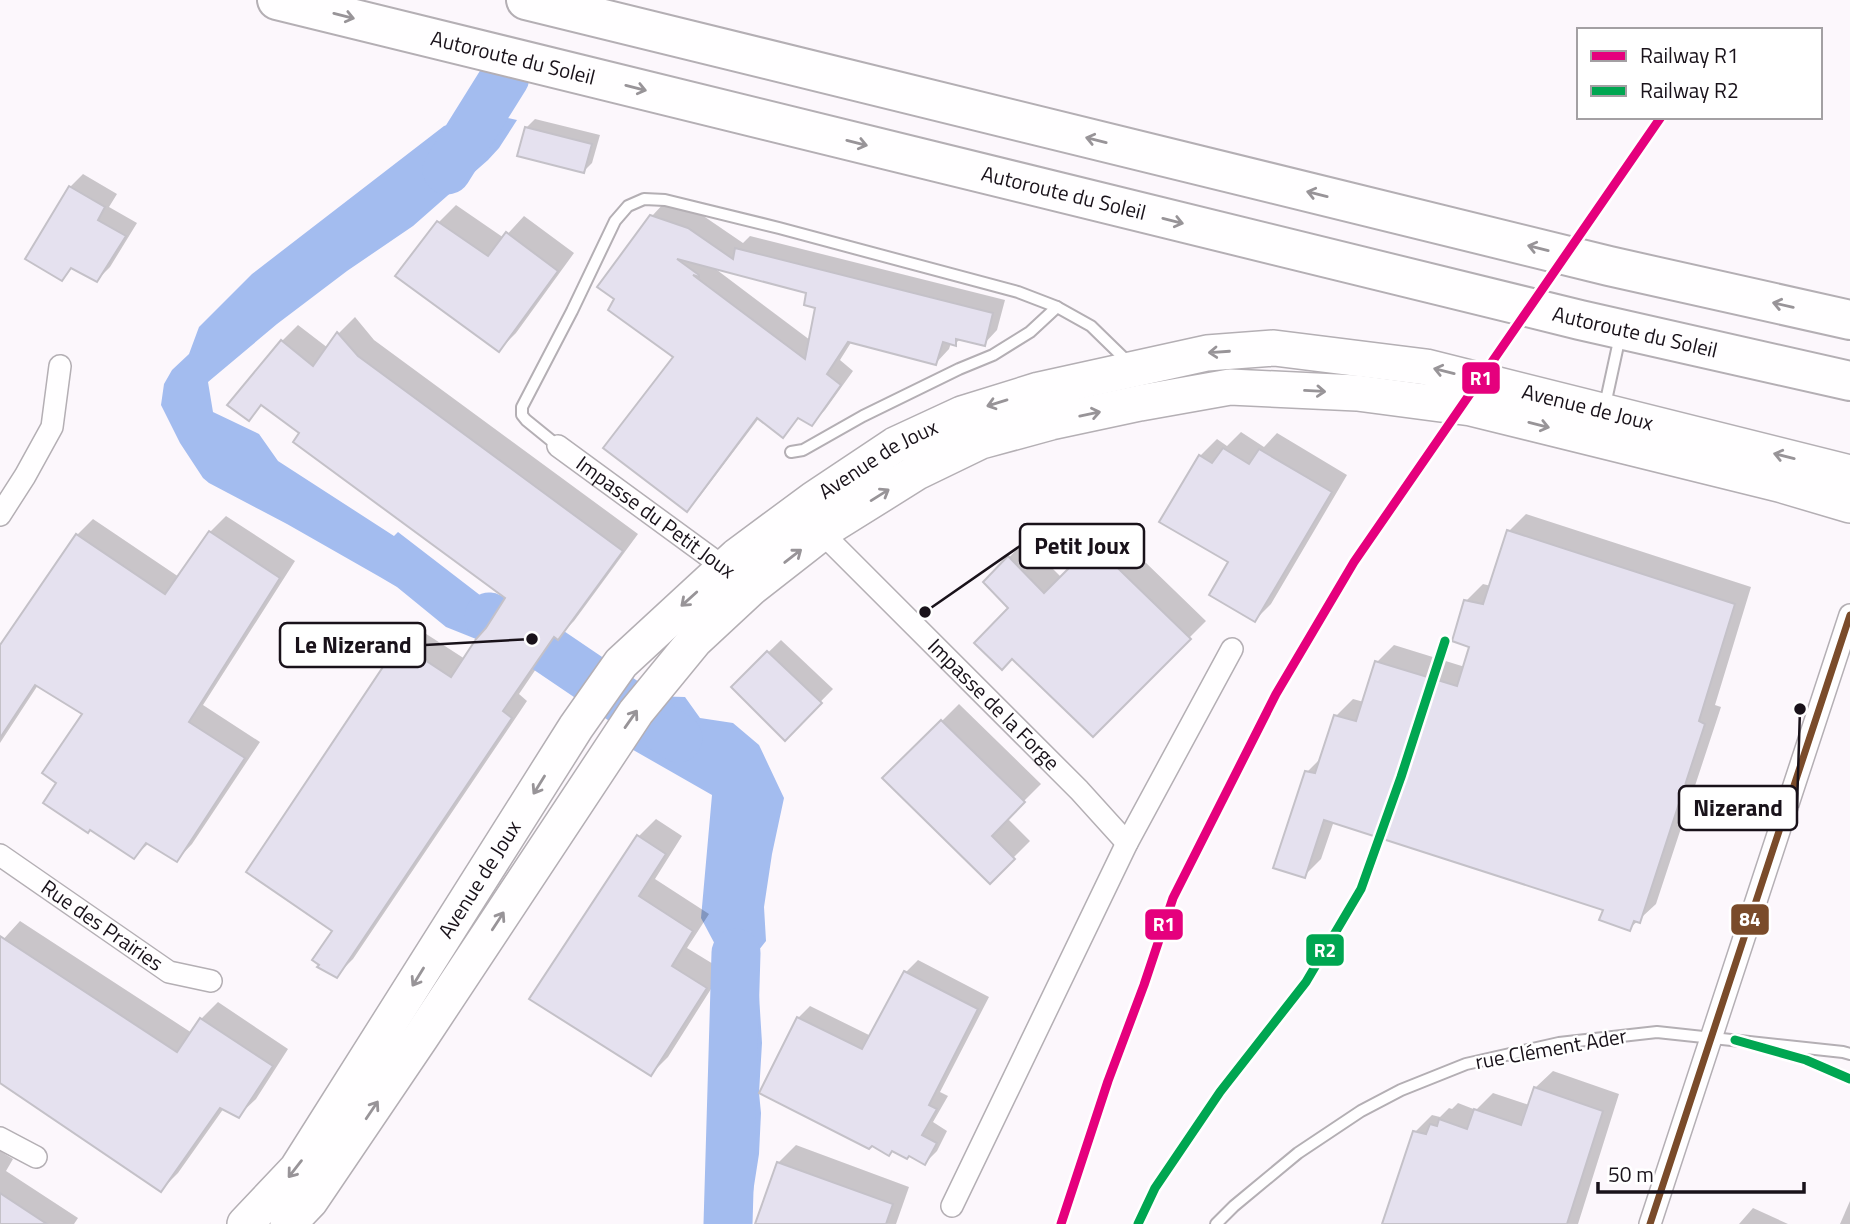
<svg xmlns="http://www.w3.org/2000/svg" width="1850" height="1224" viewBox="0 0 1850 1224" font-family="'Titillium Web',sans-serif">
  <style>
    .water { fill: #a3bcef }
    .shadow { fill: #0003; fill-rule: evenodd }
    .lines { fill: none; stroke-linecap: round; stroke-linejoin: round }
    .river { stroke: #a3bcef; stroke-width: 49 }
    .building { fill: #e5e1ef; stroke: #c4c1c8; stroke-width: 2; fill-rule: evenodd }
    .service-casing { stroke: #b4afb4; stroke-width: 14 }
    .minor-casing { stroke: #b4afb4; stroke-width: 24 }
    .primary-casing { stroke: #b4afb4; stroke-width: 38 }
    .motorway-casing { stroke: #b4afb4; stroke-width: 42 }
    .service { stroke: #fffeff; stroke-width: 10 }
    .minor { stroke: #fffeff; stroke-width: 21 }
    .primary { stroke: #fffeff; stroke-width: 35 }
    .motorway { stroke: #fffeff; stroke-width: 38 }
    .bus-1-casing { stroke: #fff; stroke-width: 12 }
    .bus-1 { stroke: #7a4b2a; stroke-width: 7 }
    .rail-1-casing { stroke: #fff; stroke-width: 14 }
    .rail-2-casing { stroke: #fff; stroke-width: 14 }
    .rail-1 { stroke: #e5007d; stroke-width: 9 }
    .rail-2 { stroke: #00a651; stroke-width: 9 }
    .oneway { stroke: #989498 }
    .labels { text-anchor: middle; stroke-width: 5; stroke-linejoin: round; paint-order: stroke }
    .street-label { font-size: 21px; fill: #19121a; stroke: #fff }
    .leader { fill: none; stroke: #19121a; stroke-width: 2.5 }
    .callout-dot { fill: #19121a; stroke: #fff; stroke-width: 2.5 }
    .callout { fill: #fff; stroke: #19121a; stroke-width: 2.5 }
    .callout-label { font-size: 23px; text-anchor: middle; font-weight: bold; fill: #19121a }
    .line-badge { stroke: #fff; stroke-width: 2.5 }
    .badge-label { font-size: 19px; text-anchor: middle; font-weight: bold; fill: #fff }
  </style>
  <rect width="100%" height="100%" fill="#fcf7fc"/>
  <!-- water -->
  <g class="water">
    <polygon points="484,113 517,120 499,148 488,160 413,226 347,271 277,324 208,382 213,412 259,434 278,461 394,536 398,532 498,609 486,628 476,639 446,627 397,587 380,577 287,524 209,483 203,478 180,443 161,405 164,384 172,370 189,354 199,327 252,274 444,126"/>
    <polygon points="648,696 685,697 700,718 733,723 759,745 784,798 772,854 764,907 766,941 755,955 753,979 758,979 762,1043 759,1093 761,1113 759,1154 748,1224 713,1224 735,1025 725,969 718,950 701,918 712,795 621,743"/>
  </g>
  <!-- shadow -->
  <g class="shadow">
    <polygon points="535,119 600,135 592,163 584,171 526,128"/>
    <polygon points="83,174 117,194 109,207 137,223 110,267 97,280 73,267 62,278 70,187"/>
    <path d="M 665,202 L 702,215 L 743,243 L 750,236 L 1005,300 L 997,330 L 984,344 L 961,338 L 955,344 L 951,343 L 949,349 L 936,363 L 852,341 L 840,360 L 853,371 L 825,410 L 812,423 L 800,417 L 783,435 L 759,418 L 700,496 L 687,509 L 675,357 L 652,216 ZM 713,267 L 808,292 L 817,306 L 810,340 Z"/>
    <polygon points="456,205 504,238 524,216 574,253 516,333 499,350 398,276 439,222"/>
    <polygon points="355,317 374,340 638,534 574,621 557,638 519,694 527,701 353,959 336,976 334,930 400,644 417,628 465,659 507,598 263,404 248,418 282,341 298,325 328,348 339,333"/>
    <polygon points="1241,432 1264,447 1277,433 1347,475 1271,604 1255,620 1230,562 1200,456 1217,439 1227,446"/>
    <polygon points="1526,514 1751,587 1715,705 1721,707 1656,904 1629,929 1605,909 1334,821 1321,859 1304,876 1307,772 1322,757 1336,716 1353,699 1364,702 1377,662 1394,645 1465,667 1471,645 1466,601 1483,584 1491,586 1509,531"/>
    <polygon points="226,516 295,561 203,705 260,742 192,844 177,860 149,843 134,857 58,782 84,714 38,685 0,743 0,649 77,535 93,519 179,577 210,532"/>
    <polygon points="1111,529 1206,621 1093,734 1010,608 985,582 1025,541 1062,578"/>
    <polygon points="781,640 833,689 785,738 733,687"/>
    <polygon points="959,704 1041,784 1007,818 1030,841 990,881 885,778"/>
    <polygon points="656,819 682,836 655,879 709,914 687,948 723,970 668,1057 651,1074 532,998 639,836"/>
    <polygon points="20,921 192,1033 201,1019 218,1002 288,1049 256,1099 238,1116 224,1108 178,1173 161,1190 0,1082 0,943"/>
    <polygon points="918,960 989,997 940,1092 948,1096 933,1122 947,1131 937,1151 925,1163 798,1018 810,1006 871,1036 906,972"/>
    <polygon points="1553,1071 1619,1094 1578,1224 1389,1224 1415,1132 1432,1115 1440,1117 1449,1108 1452,1109 1458,1103 1476,1110 1493,1093 1529,1105 1535,1088"/>
    <polygon points="796,1145 909,1187 896,1224 768,1224 758,1220 779,1162"/>
    <polygon points="0,1151 13,1159 6,1171 78,1218 74,1224 0,1224"/>
    <polygon points="1850,1201 1850,1224 1840,1224"/>
    <polygon points="1753,1208 1788,1224 1739,1224"/>
  </g>
  <g class="lines">
    <!-- river -->
    <g class="river">
      <polyline points="447,170 505,77"/>
      <polyline points="489,617 532,639 678,738"/>
      <polyline points="728,1224 736,953"/>
    </g>
  </g>
  <!-- building -->
  <g class="building">
    <polygon points="525,127 592,144 584,173 517,156"/>
    <polygon points="69,186 105,207 98,220 126,236 97,282 71,268 62,281 25,259"/>
    <path d="M 650,215 L 688,228 L 733,259 L 735,248 L 993,313 L 985,346 L 956,339 L 956,346 L 943,342 L 936,365 L 848,342 L 827,374 L 841,385 L 812,426 L 798,418 L 783,438 L 757,418 L 687,512 L 603,448 L 673,357 L 608,310 L 614,299 L 597,287 ZM 677,259 L 806,293 L 804,305 L 815,308 L 805,359 L 693,275 L 699,277 L 699,275 Z"/>
    <polygon points="437,221 488,256 506,232 558,271 499,352 395,276"/>
    <polygon points="337,332 358,356 623,551 558,640 554,637 503,711 512,718 337,978 317,967 319,965 312,960 332,931 246,872 399,643 451,677 476,639 486,628 505,598 293,442 299,433 261,405 249,421 227,405 281,340 313,366"/>
    <polygon points="1223,448 1249,464 1259,449 1332,492 1255,622 1209,595 1228,562 1159,522 1199,455 1212,463"/>
    <polygon points="1507,530 1735,604 1699,721 1705,724 1640,923 1634,921 1630,931 1599,920 1603,910 1324,820 1305,878 1273,868 1305,771 1315,773 1334,715 1356,721 1375,661 1457,686 1469,647 1452,641 1464,600 1483,604"/>
    <polygon points="209,531 280,578 189,722 245,758 177,862 146,843 134,859 90,830 88,833 43,803 56,783 42,773 82,714 35,685 0,738 0,645 76,534 165,594"/>
    <polygon points="1093,544 1191,639 1093,737 1012,659 1002,670 974,643 1008,608 983,582 1008,556 1044,593"/>
    <polygon points="767,651 822,703 785,741 731,687"/>
    <polygon points="941,720 1025,802 992,836 1015,859 990,884 882,778"/>
    <polygon points="637,835 666,854 639,896 693,931 672,966 707,988 651,1076 529,999"/>
    <polygon points="0,936 177,1052 200,1018 273,1066 239,1118 220,1108 161,1192 0,1083"/>
    <polygon points="904,971 978,1009 929,1105 937,1109 922,1135 937,1143 925,1165 909,1156 907,1159 892,1151 889,1156 872,1146 869,1149 759,1093 797,1017 862,1049"/>
    <polygon points="1534,1087 1603,1111 1567,1224 1382,1224 1413,1131 1426,1134 1430,1124 1437,1126 1439,1119 1467,1129 1474,1109 1521,1125"/>
    <polygon points="777,1162 893,1204 886,1224 755,1224"/>
    <polygon points="0,1193 47,1224 0,1224"/>
  </g>
  <g class="lines">
    <defs>
      <g id="service">
        <polyline points="1605,405 1620,336"/>
        <polyline points="558,446 526,420 522,415 522,407 572,311 615,221 628,206 644,199 665,200 779,228 1018,292 1057,307 1091,326 1130,364"/>
        <polyline points="791,452 803,450 863,416 959,369 993,355 1030,332 1057,307"/>
        <polyline points="1216,1224 1234,1206 1298,1153 1361,1111 1401,1090 1466,1064 1559,1043 1657,1032 1843,1052 1850,1054"/>
      </g>
      <g id="minor">
        <path id="s1" d="M 558,446 L 733,574"/>
        <polyline points="0,515 25,476 52,427 60,366"/>
        <path id="s2" d="M 814,525 L 1079,790 L 1127,843"/>
        <path id="s3" d="M 0,855 L 169,972 L 211,981"/>
        <polyline points="0,1138 36,1157"/>
        <polyline points="952,1206 1127,843 1232,649"/>
        <polyline points="1650,1224 1850,615"/>
      </g>
      <g id="primary">
        <path id="s4" d="M 245,1224 L 297,1169 L 576,727 L 621,663 L 737,556 L 814,499 L 895,445 L 962,414 L 1039,390 L 1207,353 L 1274,348 L 1426,367 L 1850,473"/>
        <polyline points="288,1224 310,1201 421,1037 636,712 695,640 751,588 829,527 917,472 981,441 1051,422 1140,403 1230,387 1357,393 1471,408 1779,484 1850,505"/>
      </g>
      <g id="motorway">
        <path id="s5" d="M 277,0 L 1580,320 L 1850,381"/>
        <polyline points="526,0 1609,266 1850,320"/>
      </g>
    </defs>
    <!-- service casing -->
    <use href="#service" class="service-casing"/>
    <!-- minor casing -->
    <use href="#minor" class="minor-casing"/>
    <!-- primary casing -->
    <use href="#primary" class="primary-casing"/>
    <!-- motorway casing -->
    <use href="#motorway" class="motorway-casing"/>
    <!-- service -->
    <use href="#service" class="service"/>
    <!-- minor -->
    <use href="#minor" class="minor"/>
    <!-- primary -->
    <use href="#primary" class="primary"/>
    <!-- motorway -->
    <use href="#motorway" class="motorway"/>
    <defs>
      <polyline id="bus-1" points="1650,1224 1850,615"/>
    </defs>
    <!-- bus-1 casing -->
    <use href="#bus-1" class="bus-1-casing"/>
    <!-- bus-1 -->
    <use href="#bus-1" class="bus-1"/>
    <defs>
      <polyline id="rail-1" points="1061,1224 1108,1081 1144,985 1173,898 1276,694 1354,562 1661,117"/>
      <g id="rail-2">
        <polyline points="1735,1040 1806,1060 1850,1079"/>
        <polyline points="1138,1224 1155,1188 1220,1092 1306,982 1361,889 1401,777 1445,641"/>
      </g>
    </defs>
    <!-- rail-1 casing -->
    <use href="#rail-1" class="rail-1-casing"/>
    <!-- rail-2 casing -->
    <use href="#rail-2" class="rail-2-casing"/>
    <!-- rail-1 -->
    <use href="#rail-1" class="rail-1"/>
    <!-- rail-2 -->
    <use href="#rail-2" class="rail-2"/>
  </g>
  <!-- one-way arrows -->
  <defs><path id="oneway-shaft" d="M-6 0H5M1.5-3L5.5 0L1.5 3" fill="none" stroke-width="1.6" stroke-linecap="round" stroke-linejoin="round" transform="scale(1.75)"/></defs>
  <g class="oneway">
    <use href="#oneway-shaft" transform="translate(344 16) rotate(14)"/>
    <use href="#oneway-shaft" transform="translate(636 88) rotate(14)"/>
    <use href="#oneway-shaft" transform="translate(1096 140) rotate(-166)"/>
    <use href="#oneway-shaft" transform="translate(857 143) rotate(14)"/>
    <use href="#oneway-shaft" transform="translate(1317 194) rotate(-166)"/>
    <use href="#oneway-shaft" transform="translate(1173 221) rotate(14)"/>
    <use href="#oneway-shaft" transform="translate(1538 248) rotate(-166)"/>
    <use href="#oneway-shaft" transform="translate(1783 305) rotate(-167)"/>
    <use href="#oneway-shaft" transform="translate(1219 352) rotate(176)"/>
    <use href="#oneway-shaft" transform="translate(1444 371) rotate(-166)"/>
    <use href="#oneway-shaft" transform="translate(1315 391) rotate(3)"/>
    <use href="#oneway-shaft" transform="translate(997 403) rotate(163)"/>
    <use href="#oneway-shaft" transform="translate(1090 414) rotate(-12)"/>
    <use href="#oneway-shaft" transform="translate(1539 425) rotate(14)"/>
    <use href="#oneway-shaft" transform="translate(1784 456) rotate(-166)"/>
    <use href="#oneway-shaft" transform="translate(880 495) rotate(-32)"/>
    <use href="#oneway-shaft" transform="translate(793 556) rotate(-38)"/>
    <use href="#oneway-shaft" transform="translate(689 599) rotate(138)"/>
    <use href="#oneway-shaft" transform="translate(631 719) rotate(-55)"/>
    <use href="#oneway-shaft" transform="translate(539 785) rotate(122)"/>
    <use href="#oneway-shaft" transform="translate(498 921) rotate(-57)"/>
    <use href="#oneway-shaft" transform="translate(418 977) rotate(122)"/>
    <use href="#oneway-shaft" transform="translate(372 1110) rotate(-56)"/>
    <use href="#oneway-shaft" transform="translate(295 1169) rotate(128)"/>
  </g>
  <g class="labels">
    <!-- street labels -->
    <g class="street-label">
      <text dy="7" stroke="none"><textPath href="#s5" startOffset="243">Autoroute du Soleil</textPath></text>
      <text dy="7" stroke="none"><textPath href="#s5" startOffset="810">Autoroute du Soleil</textPath></text>
      <text dy="7" stroke="none"><textPath href="#s5" startOffset="1398">Autoroute du Soleil</textPath></text>
      <text dy="7" stroke="none"><textPath href="#s4" startOffset="1741">Avenue de Joux</textPath></text>
      <text dy="7" stroke="none"><textPath href="#s4" startOffset="1006">Avenue de Joux</textPath></text>
      <text dy="7" stroke="none"><textPath href="#s1" startOffset="121">Impasse du Petit Joux</textPath></text>
      <text dy="7" stroke="none"><textPath href="#s2" startOffset="254">Impasse de la Forge</textPath></text>
      <text dy="7" stroke="none"><textPath href="#s4" startOffset="418">Avenue de Joux</textPath></text>
      <text dy="7" stroke="none"><textPath href="#s3" startOffset="124">Rue des Prairies</textPath></text>
      <text transform="translate(1551 1049) rotate(-10)" y="7">rue Clément Ader</text>
    </g>
  </g>
  <!-- callouts -->
  <path class="leader" d="M925 612L1020 546M532 639L425 645M1800 709L1797 808"/>
  <g class="callout-dot">
    <circle cx="925" cy="612" r="7"/>
    <circle cx="532" cy="639" r="7"/>
    <circle cx="1800" cy="709" r="7"/>
  </g>
  <g class="callout">
    <rect x="1020" y="524" width="124" height="44" rx="7"/>
    <rect x="280" y="623" width="145" height="44" rx="7"/>
    <rect x="1679" y="786" width="118" height="44" rx="7"/>
  </g>
  <g class="callout-label">
    <text x="1082" y="554">Petit Joux</text>
    <text x="353" y="653">Le Nizerand</text>
    <text x="1738" y="816">Nizerand</text>
  </g>
  <g class="line-badge">
    <rect x="1461" y="361" width="40" height="34" rx="7" fill="#e5007d"/>
    <rect x="1730" y="903" width="40" height="33" rx="7" fill="#7a4b2a"/>
    <rect x="1144" y="908" width="40" height="33" rx="7" fill="#e5007d"/>
    <rect x="1305" y="933" width="40" height="34" rx="7" fill="#00a651"/>
  </g>
  <g class="badge-label">
    <text x="1481" y="385">R1</text>
    <text x="1750" y="926">84</text>
    <text x="1164" y="931">R1</text>
    <text x="1325" y="957">R2</text>
  </g>
  <!-- legend -->
  <rect x="1577" y="28" width="245" height="91" fill="#ffffff" stroke="#a3a0a3" stroke-width="2"/>
  <rect x="1591" y="51" width="35" height="10" fill="#e5007d" stroke="#a3a0a3" stroke-width="2"/>
  <text x="1640" y="63" font-size="21" fill="#19121a">Railway R1</text>
  <rect x="1591" y="86" width="35" height="10" fill="#00a651" stroke="#a3a0a3" stroke-width="2"/>
  <text x="1640" y="98" font-size="21" fill="#19121a">Railway R2</text>
  <!-- scale -->
  <path d="M1598 1182v10h206v-10" fill="none" stroke="#19121a" stroke-width="3.5"/>
  <text x="1608" y="1182" font-size="21" fill="#19121a" stroke="#ffffff" stroke-width="5" paint-order="stroke">50 m</text>
</svg>
